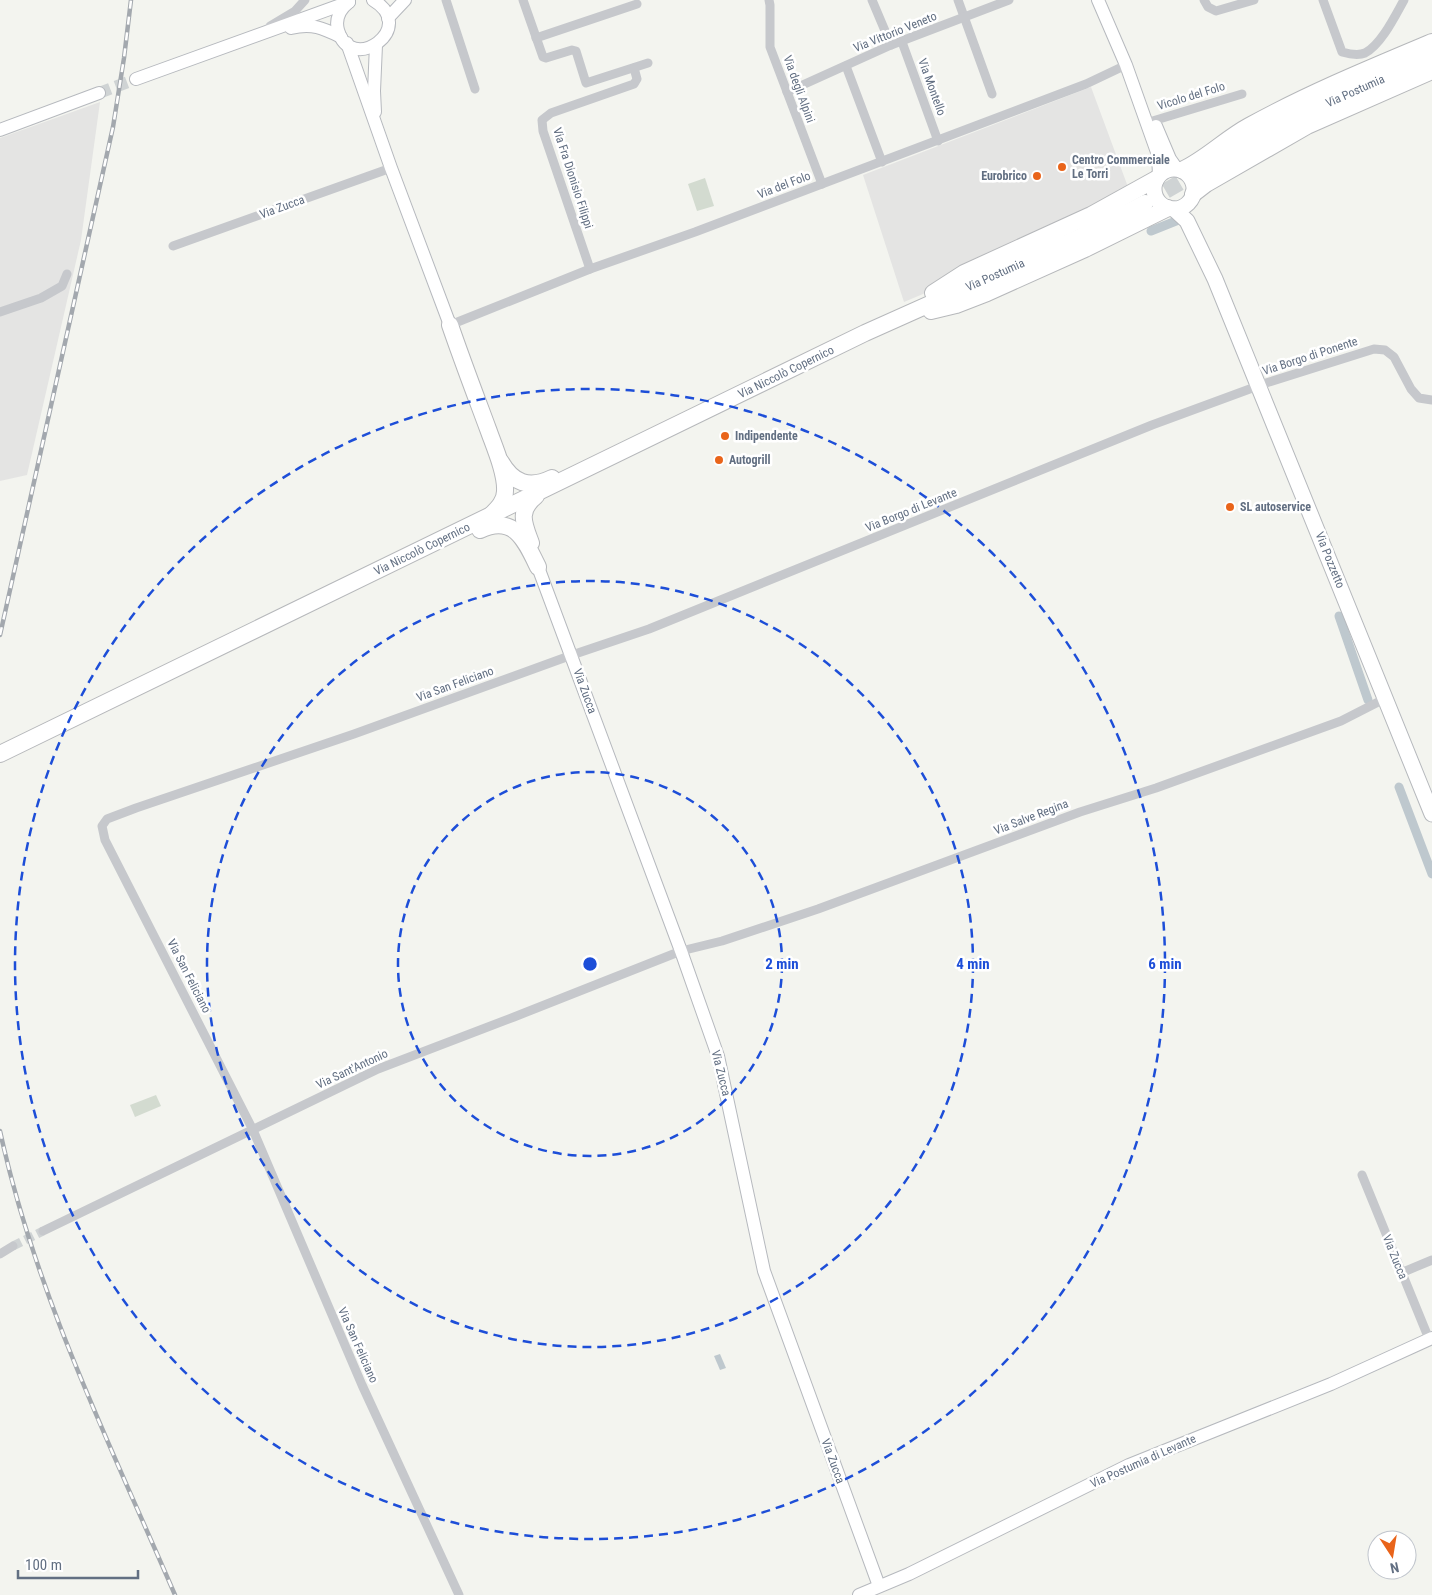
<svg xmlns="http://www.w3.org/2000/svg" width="1432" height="1595" viewBox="0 0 1432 1595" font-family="'Roboto Condensed',sans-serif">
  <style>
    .built { fill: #e4e4e3 }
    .green { fill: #d3dbd0 }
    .water { fill: #bec8ce }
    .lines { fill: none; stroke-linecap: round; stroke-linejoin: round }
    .canal { stroke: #bec8ce; stroke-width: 9 }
    .street-tunnel { stroke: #cfd3d4; stroke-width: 9; stroke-dasharray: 9 4.5; stroke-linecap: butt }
    .secondary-tunnel { stroke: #cfd3d4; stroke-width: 12; stroke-dasharray: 12 6; stroke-linecap: butt }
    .highway-tunnel { stroke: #cfd3d4; stroke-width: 16; stroke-dasharray: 16 8; stroke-linecap: butt }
    .secondary-casing { stroke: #b6b9be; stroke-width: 14 }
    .primary-casing { stroke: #b6b9bd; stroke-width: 17 }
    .highway-casing { stroke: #b6b8bb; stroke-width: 18 }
    .street { stroke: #c6c8cc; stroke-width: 9 }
    .secondary { stroke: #fff; stroke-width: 12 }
    .primary { stroke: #fff; stroke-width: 15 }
    .highway { stroke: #fff; stroke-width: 16 }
    .rail-casing { stroke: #a3a8ae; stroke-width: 4.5 }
    .rail { stroke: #fff; stroke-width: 2.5; stroke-dasharray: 8; stroke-linecap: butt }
    .ring { fill: none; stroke: #1d4ed8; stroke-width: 2.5; stroke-dasharray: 9 6 }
    .poi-dot { fill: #e9641a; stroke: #fff; stroke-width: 2 }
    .labels { text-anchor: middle; stroke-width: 5; stroke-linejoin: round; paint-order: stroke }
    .street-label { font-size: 12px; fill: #626f82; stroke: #fff }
    .poi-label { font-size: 12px; font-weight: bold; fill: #626f82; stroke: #fff; text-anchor: start }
    .centre { fill: #1d4ed8; stroke: #fff; stroke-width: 2.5 }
    .ring-label { font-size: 15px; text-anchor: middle; font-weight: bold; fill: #1d4ed8; stroke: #fff; stroke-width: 5; stroke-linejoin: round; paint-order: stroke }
  </style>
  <rect width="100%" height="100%" fill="#f3f4ef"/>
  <!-- built -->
  <g class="built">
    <polygon points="1091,87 1128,187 959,271 923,294 904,302 863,175"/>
    <polygon points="100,102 81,240 27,475 0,481 0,138"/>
  </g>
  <!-- green -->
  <g class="green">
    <polygon points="705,178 714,206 697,211 688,184"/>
    <polygon points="156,1095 161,1106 135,1117 130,1105"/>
  </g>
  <!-- water -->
  <polygon class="water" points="720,1354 726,1368 720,1370 714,1356"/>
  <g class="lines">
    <!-- canal -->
    <g class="canal">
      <polyline points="1151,231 1176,221"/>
      <polyline points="1339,616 1368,700"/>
      <polyline points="1399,787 1432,874"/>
    </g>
    <!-- street-tunnel -->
    <polyline class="street-tunnel" points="13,1246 43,1231"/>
    <!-- secondary-tunnel -->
    <polyline class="secondary-tunnel" points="99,93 136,79"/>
    <!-- highway-tunnel -->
    <polyline class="highway-tunnel" points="1145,203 1200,171"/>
    <defs>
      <g id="secondary">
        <polyline points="1098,0 1126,65 1158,155 1159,175"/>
        <path d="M 349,2 C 340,9 335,19 338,30 C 350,76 420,28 373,0"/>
        <polyline points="388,18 405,0"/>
        <path d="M 291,28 C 312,23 323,28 341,37"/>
        <polyline points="347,43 391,168 450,325"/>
        <polyline points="136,79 349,2"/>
        <polyline points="375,112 374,91 376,45"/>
        <polyline points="1156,126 1170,159 1177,169"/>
        <polyline points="0,130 99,93"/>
        <polyline points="538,567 681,951 718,1056 764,1271 879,1586"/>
        <polyline points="859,1595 909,1574 1129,1465 1331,1384 1432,1338"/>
      </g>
      <g id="primary">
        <circle cx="1174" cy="189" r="20"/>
        <polyline points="1174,209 1187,221 1215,279 1432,814"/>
      </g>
      <g id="highway">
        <path d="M 1182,170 C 1206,159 1225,139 1249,126 C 1307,94 1370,68 1432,42"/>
        <path d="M 1200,171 C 1233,152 1266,132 1300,116 C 1343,94 1388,76 1432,57"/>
        <polyline points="1193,194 1206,184 1307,126 1432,71"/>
        <polyline points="933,293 964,273 1091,215 1156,179"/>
        <polyline points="931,311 956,305 987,293 1085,249 1168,208"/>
        <path d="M 450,325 C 462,360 475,394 488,429 C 494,446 506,473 505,491 C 505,501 498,508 492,514"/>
        <path d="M 501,462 C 513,483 529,489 552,478"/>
        <path d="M 480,530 C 514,514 525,540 538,567"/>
        <path d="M 531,543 C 524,524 517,511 536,496"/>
        <polyline points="0,754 865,333 1082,236 1145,203"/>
      </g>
    </defs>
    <!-- secondary casing -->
    <use href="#secondary" class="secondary-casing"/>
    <!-- primary casing -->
    <use href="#primary" class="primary-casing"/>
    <!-- highway casing -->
    <use href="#highway" class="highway-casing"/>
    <!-- street -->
    <g class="street">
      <polyline points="446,0 475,89"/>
      <polyline points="523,0 543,57 546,58 572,50 576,51 586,83 648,63"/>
      <polyline points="769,0 770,5 770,47 822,184"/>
      <polyline points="872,0 891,45"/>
      <polyline points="958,0 992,94"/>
      <polyline points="1204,0 1208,7 1216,11 1254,0"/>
      <path d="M 1323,0 L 1342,52 C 1349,54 1358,56 1365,53 C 1381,45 1395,16 1404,0"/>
      <polyline points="270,26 295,11 305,0"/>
      <polyline points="536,38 637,4"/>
      <polyline points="902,42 938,141"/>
      <polyline points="846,66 882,162"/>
      <polyline points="787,92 891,45 1009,0"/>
      <polyline points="1146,123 1242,94"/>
      <polyline points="173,246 391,168"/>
      <polyline points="590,269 543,131 542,120 551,113 634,84 637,79 634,68"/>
      <polyline points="0,312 41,298 62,286 67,274"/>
      <polyline points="450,325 590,269 695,232 1086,84 1126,65"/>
      <polyline points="1362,1175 1429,1339"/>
      <polyline points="43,1231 378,1069 514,1017 681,951 722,941 818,909 1080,812 1156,788 1341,721 1386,698"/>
      <polyline points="0,1254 13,1246"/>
      <polyline points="1401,1273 1432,1260"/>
      <polyline points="459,1595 362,1385 253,1130 105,840 102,826 107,819 136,808 354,734 572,655 649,629 1152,425 1266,383 1374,349 1385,350 1394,357 1411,389 1419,398 1432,400"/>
    </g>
    <!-- secondary -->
    <use href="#secondary" class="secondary"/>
    <!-- primary -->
    <use href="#primary" class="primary"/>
    <!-- highway -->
    <use href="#highway" class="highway"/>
    <defs>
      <g id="rail">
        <polyline points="0,635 113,127 124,58 131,0"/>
        <path d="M 0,1131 C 35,1293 110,1444 175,1595"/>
      </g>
    </defs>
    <!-- rail casing -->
    <use href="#rail" class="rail-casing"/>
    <!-- rail -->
    <use href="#rail" class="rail"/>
  </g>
  <!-- distance rings -->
  <g class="ring">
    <circle cx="590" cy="964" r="192"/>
    <circle cx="590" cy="964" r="383"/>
    <circle cx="590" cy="964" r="575"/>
  </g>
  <!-- markers -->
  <g class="poi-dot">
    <circle cx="1062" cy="167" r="5"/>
    <circle cx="1037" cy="176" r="5"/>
    <circle cx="725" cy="436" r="5"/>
    <circle cx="719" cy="460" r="5"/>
    <circle cx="1230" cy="507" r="5"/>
  </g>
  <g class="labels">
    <!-- street labels -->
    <g class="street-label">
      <text transform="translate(895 32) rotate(-22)" y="4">Via Vittorio Veneto</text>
      <text transform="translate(932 87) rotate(70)" y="4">Via Montello</text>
      <text transform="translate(799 89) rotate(70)" y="4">Via degli Alpini</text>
      <text transform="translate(1355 91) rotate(-24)" y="4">Via Postumia</text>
      <text transform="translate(1191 96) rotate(-17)" y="4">Vicolo del Folo</text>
      <text transform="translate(573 178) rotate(72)" y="4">Via Fra Dionisio Filippi</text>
      <text transform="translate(784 185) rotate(-21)" y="4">Via del Folo</text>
      <text transform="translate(282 207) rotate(-20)" y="4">Via Zucca</text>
      <text transform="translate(995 275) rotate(-24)" y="4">Via Postumia</text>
      <text transform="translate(1310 356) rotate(-18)" y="4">Via Borgo di Ponente</text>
      <text transform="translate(786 372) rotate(-26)" y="4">Via Niccolò Copernico</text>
      <text transform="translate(911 510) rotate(-22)" y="4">Via Borgo di Levante</text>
      <text transform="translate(422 549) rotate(-26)" y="4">Via Niccolò Copernico</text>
      <text transform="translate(1330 560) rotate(68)" y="4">Via Pozzetto</text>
      <text transform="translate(455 684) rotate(-20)" y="4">Via San Feliciano</text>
      <text transform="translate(585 691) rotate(70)" y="4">Via Zucca</text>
      <text transform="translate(1031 817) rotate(-21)" y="4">Via Salve Regina</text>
      <text transform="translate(189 976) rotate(63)" y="4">Via San Feliciano</text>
      <text transform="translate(352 1069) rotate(-25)" y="4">Via Sant'Antonio</text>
      <text transform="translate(721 1073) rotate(76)" y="4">Via Zucca</text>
      <text transform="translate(1395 1257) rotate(68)" y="4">Via Zucca</text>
      <text transform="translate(358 1345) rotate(66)" y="4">Via San Feliciano</text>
      <text transform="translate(833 1461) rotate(70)" y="4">Via Zucca</text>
      <text transform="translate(1143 1461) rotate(-24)" y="4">Via Postumia di Levante</text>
    </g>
    <!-- poi labels -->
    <g class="poi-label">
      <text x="1072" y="164">Centro Commerciale<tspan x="1072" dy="14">Le Torri</tspan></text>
      <text x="1027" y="180" text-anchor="end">Eurobrico</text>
      <text x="735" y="440">Indipendente</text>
      <text x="729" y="464">Autogrill</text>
      <text x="1240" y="511">SL autoservice</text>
    </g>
  </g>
  <circle cx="590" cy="964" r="8" class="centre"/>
  <g class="ring-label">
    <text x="782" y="969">2 min</text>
    <text x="973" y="969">4 min</text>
    <text x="1165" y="969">6 min</text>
  </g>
  <!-- north arrow -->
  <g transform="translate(1392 1555) rotate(168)"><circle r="24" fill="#ffffff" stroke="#c0c5cd"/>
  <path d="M0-4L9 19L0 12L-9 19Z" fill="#e9641a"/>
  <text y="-8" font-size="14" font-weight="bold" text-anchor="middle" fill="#626f82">N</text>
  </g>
  <!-- scale -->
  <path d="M18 1570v8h120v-8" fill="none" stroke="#626f82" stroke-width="2.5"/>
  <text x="25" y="1570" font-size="15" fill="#626f82" stroke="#ffffff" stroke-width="4" paint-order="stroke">100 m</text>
</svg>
